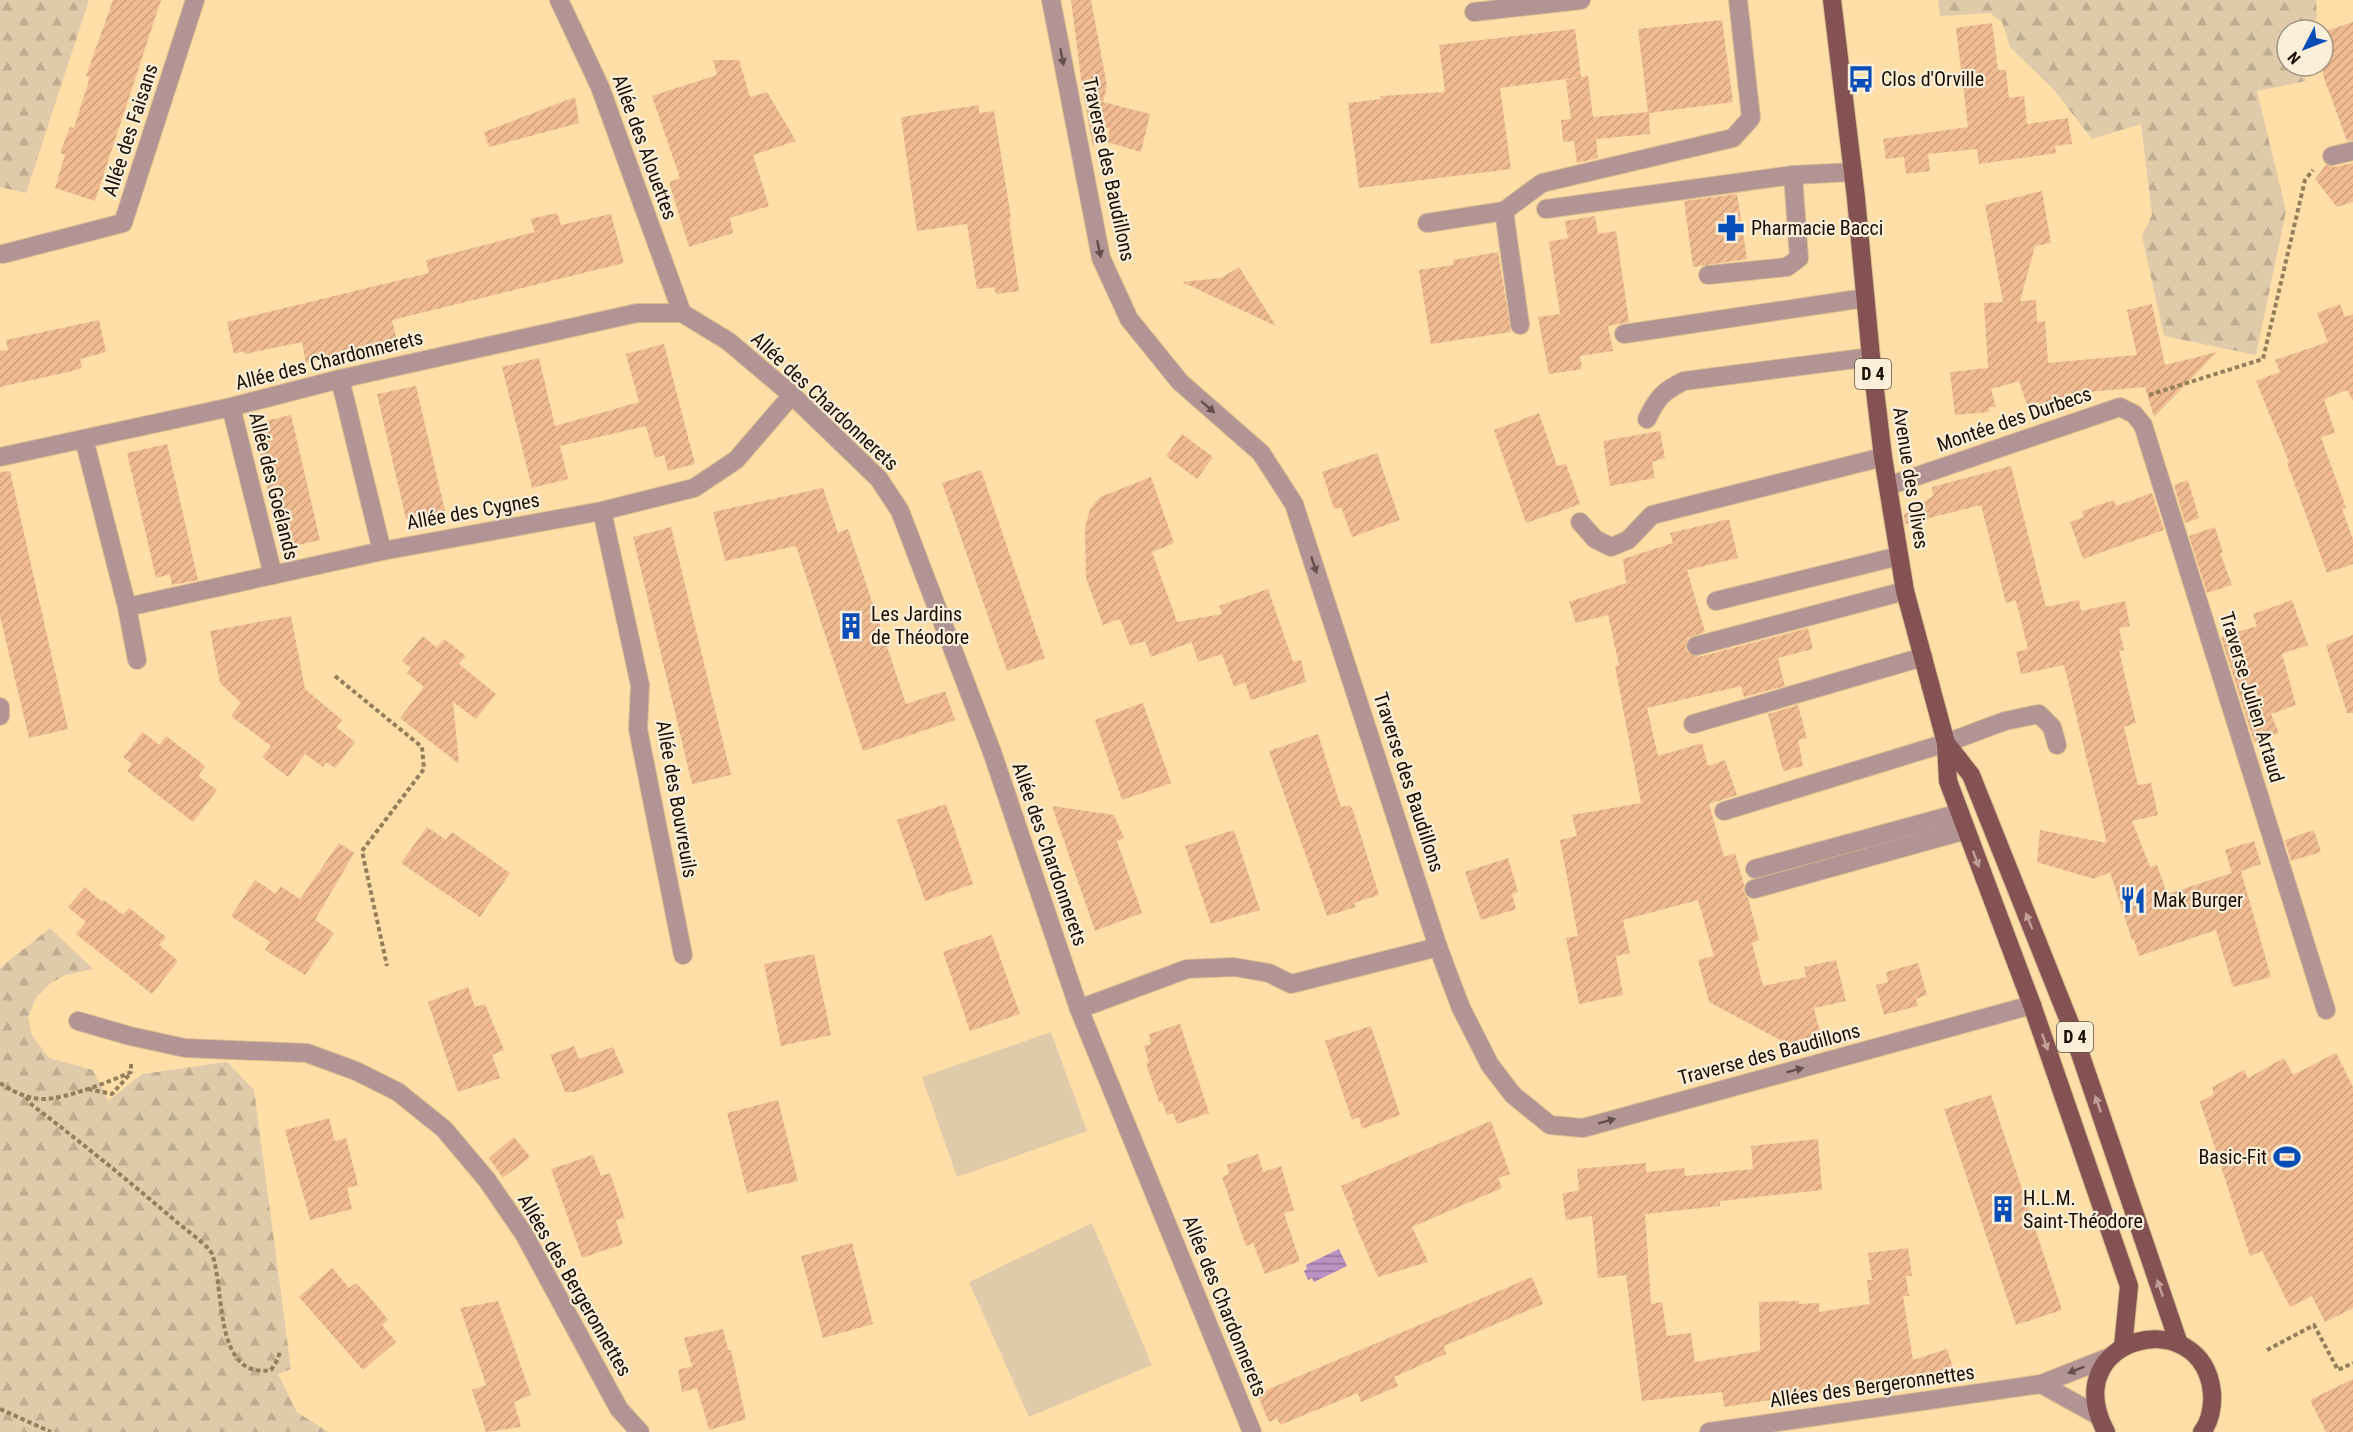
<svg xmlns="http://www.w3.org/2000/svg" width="2353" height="1432" viewBox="0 0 2353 1432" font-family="'Roboto Condensed',sans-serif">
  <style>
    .forest { fill: url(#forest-firs) }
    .pitch { fill: #dfcba9 }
    .water { fill: url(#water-rules) }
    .building { fill: url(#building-hatch) }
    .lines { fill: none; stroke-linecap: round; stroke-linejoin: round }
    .minor-casing { stroke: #dabd8d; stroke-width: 20 }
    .major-casing { stroke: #dabd8d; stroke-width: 20 }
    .path { stroke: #957e5a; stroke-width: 4; stroke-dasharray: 4.5 3; stroke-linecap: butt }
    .minor { stroke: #b19493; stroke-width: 18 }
    .major { stroke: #845252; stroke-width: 18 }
    .oneway { fill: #65514a }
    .oneway2 { fill: #c0a096 }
    .labels { text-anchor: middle; stroke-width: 4.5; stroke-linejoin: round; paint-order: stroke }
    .shield { fill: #fcefda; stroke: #5d5241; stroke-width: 1.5 }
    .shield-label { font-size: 18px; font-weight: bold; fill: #190e00 }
    .poi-label { font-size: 20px; fill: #190e00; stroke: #fcefda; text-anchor: start }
    .street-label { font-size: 20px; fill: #190e00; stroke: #fcefda }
  </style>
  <defs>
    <pattern id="forest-firs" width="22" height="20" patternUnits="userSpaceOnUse" patternTransform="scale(1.5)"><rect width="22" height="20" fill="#dfcba9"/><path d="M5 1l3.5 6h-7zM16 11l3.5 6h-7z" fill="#bfad90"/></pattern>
    <pattern id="water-rules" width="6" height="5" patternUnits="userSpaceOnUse" patternTransform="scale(1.5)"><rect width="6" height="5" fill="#b991c2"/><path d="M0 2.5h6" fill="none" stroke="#96759b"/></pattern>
    <pattern id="building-hatch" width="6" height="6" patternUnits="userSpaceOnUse" patternTransform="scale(1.5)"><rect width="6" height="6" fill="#f0bb91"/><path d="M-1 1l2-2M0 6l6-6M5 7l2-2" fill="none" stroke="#cda07b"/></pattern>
  </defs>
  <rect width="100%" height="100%" fill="#ffdea8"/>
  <!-- forest -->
  <g class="forest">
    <polygon points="0,0 89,0 26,193 0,187"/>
    <polygon points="1938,0 2316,0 2317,18 2306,30 2287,30 2287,66 2302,66 2306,81 2257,91 2286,211 2256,355 2164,336 2142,236 2152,215 2141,124 2092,139 2054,90 2010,47 2002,22 1990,13 1940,16"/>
    <polygon points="50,928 93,969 66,975 51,983 37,996 28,1017 32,1035 49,1058 93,1070 108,1101 142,1074 227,1062 254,1090 291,1369 278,1374 297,1412 328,1432 0,1432 0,968"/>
  </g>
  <!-- pitch -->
  <g class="pitch">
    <polygon points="1051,1032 1087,1131 957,1177 922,1077"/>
    <polygon points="1092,1223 1152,1365 1029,1417 969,1282"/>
  </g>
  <!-- water -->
  <polygon class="water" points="1339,1249 1347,1266 1314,1282 1312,1278 1308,1280 1304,1271 1307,1269 1306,1265"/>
  <!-- building -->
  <g class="building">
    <polygon points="113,0 161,0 95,201 55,188 65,155 60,153 70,127 74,128 90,77 86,76"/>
    <polygon points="1071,0 1091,0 1107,86 1103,102 1150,114 1141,152 1107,142 1110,129 1098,126 1093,148 1082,86"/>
    <polygon points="1722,20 1733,102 1649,113 1650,134 1596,139 1598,158 1577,163 1574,141 1563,142 1561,120 1571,119 1566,80 1588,76 1593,117 1648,112 1638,29"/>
    <polygon points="2353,22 2353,140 2347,141 2323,75 2323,32"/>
    <polygon points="1992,23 1998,70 2006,70 2009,98 2024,96 2027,124 2068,118 2072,144 2054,146 2057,153 1979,164 1977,149 1928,154 1930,171 1906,174 1904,157 1886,159 1883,139 1968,127 1956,28"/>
    <polygon points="1575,29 1581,77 1500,88 1511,169 1359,188 1348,103 1381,99 1380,96 1445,92 1439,45"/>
    <polygon points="713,60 739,60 750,97 767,92 796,141 753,155 769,206 730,218 733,233 689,247 669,182 680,178 652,96 717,75"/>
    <polygon points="575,97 579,123 489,147 484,132"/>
    <polygon points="979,105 979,113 994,111 1011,218 1009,218 1019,291 996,294 994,287 977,289 967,224 917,231 901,117"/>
    <polygon points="2353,163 2353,202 2337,207 2315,179 2326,165 2334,167"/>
    <polygon points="2042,191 2051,243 2035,246 2020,301 2036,300 2037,322 2045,321 2048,363 2137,355 2127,310 2152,304 2165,365 2217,352 2154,417 2145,387 2065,394 2066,407 2040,410 2039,402 2027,404 2019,381 1991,389 1996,407 1989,407 1989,412 1955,415 1950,372 1988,368 1984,303 2003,302 1985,205"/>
    <polygon points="1737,194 1747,259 1693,267 1684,201"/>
    <polygon points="557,213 561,225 611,214 624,263 392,320 397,341 321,360 306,363 302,342 245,354 244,351 234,354 227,322 429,273 426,260 535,232 530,219"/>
    <polygon points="1595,216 1598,234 1616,231 1629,322 1608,326 1613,351 1580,356 1582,369 1549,374 1538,317 1560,314 1549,242 1568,238 1565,221"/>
    <polygon points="1498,252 1511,332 1431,344 1419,270 1454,265 1453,260"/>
    <polygon points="1239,267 1276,326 1182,282 1221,278"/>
    <polygon points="2340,304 2345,317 2353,314 2353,401 2347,390 2324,399 2335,433 2321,437 2346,508 2342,509 2353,539 2353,564 2327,573 2287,463 2289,462 2256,381 2280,372 2275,360 2328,342 2317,313"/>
    <polygon points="99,320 106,352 80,359 82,368 68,372 0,387 0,351 8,350 6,340"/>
    <polygon points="664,344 695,464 668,471 664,455 655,458 646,426 560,446 568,479 532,488 502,367 539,358 555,426 639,402 626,354"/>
    <polygon points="416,386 445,511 406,519 377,394"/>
    <polygon points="1539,413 1557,466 1566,464 1580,504 1526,523 1494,430"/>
    <polygon points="291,415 320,540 281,549 253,424"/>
    <polygon points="1660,431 1665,458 1652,462 1655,478 1610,486 1603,441"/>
    <polygon points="1182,434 1213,457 1197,479 1166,456"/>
    <polygon points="167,444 198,580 172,585 170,574 156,578 127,453"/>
    <polygon points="1377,453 1400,520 1352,537 1341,507 1334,509 1322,472"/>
    <polygon points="2011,466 2046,607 2079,600 2081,611 2125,601 2130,626 2119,628 2124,650 2119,651 2136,723 2124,727 2138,785 2151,783 2158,815 2132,821 2150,867 2157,865 2167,894 2232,873 2225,850 2254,841 2261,864 2241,871 2271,977 2233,987 2216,930 2139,956 2134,940 2132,940 2110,872 2094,879 2037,862 2040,830 2107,843 2064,665 2021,674 2016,652 2028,649 2016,600 2006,603 1981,505 1905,524 1904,515 1933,496 1932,487"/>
    <polygon points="981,470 1045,658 1007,671 942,483"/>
    <polygon points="10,471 68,729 29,738 0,616 0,472"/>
    <polygon points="1151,477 1174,543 1152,552 1177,622 1222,614 1219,606 1268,589 1293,662 1301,660 1306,682 1251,700 1245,682 1234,687 1222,654 1198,662 1192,642 1151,657 1145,641 1130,646 1120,619 1103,625 1086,578 1085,528 1090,509 1100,497"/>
    <polygon points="2188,480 2199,518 2185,523 2174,485"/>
    <polygon points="823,488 838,533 848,529 906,704 945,691 955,720 863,751 796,546 725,561 713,512"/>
    <polygon points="2152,493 2164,530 2083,559 2070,522 2084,517 2082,511 2114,500 2116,506"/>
    <polygon points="1729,519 1738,558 1687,570 1705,632 1688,638 1685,648 1688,653 1699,657 1808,628 1813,649 1778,658 1785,686 1744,697 1741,686 1647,708 1658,756 1702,743 1708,766 1725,760 1737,795 1709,804 1724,857 1735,853 1744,885 1743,891 1748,898 1759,940 1752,943 1763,986 1806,977 1804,967 1836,960 1846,1001 1814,1008 1822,1041 1793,1047 1709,1002 1698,960 1714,956 1698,900 1623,920 1630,953 1616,956 1623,995 1579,1004 1566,938 1578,936 1560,840 1577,836 1572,815 1641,803 1615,666 1619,665 1608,615 1576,623 1569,602 1626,583 1623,559 1673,543 1670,533"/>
    <polygon points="671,527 731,775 692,784 633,537"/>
    <polygon points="2215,527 2223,553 2220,553 2232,585 2207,593 2189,536"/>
    <polygon points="2292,600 2308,645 2282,654 2296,705 2271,714 2279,733 2254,742 2221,637 2257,626 2253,614"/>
    <polygon points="291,616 305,689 342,720 336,727 355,742 335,768 326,762 323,767 305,754 288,777 262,757 271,746 231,716 241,703 220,683 210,631"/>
    <polygon points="2353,635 2353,713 2347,713 2326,645"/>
    <polygon points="423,636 437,648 444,639 466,656 459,664 496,694 476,719 453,702 459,764 400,718 424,687 407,673 411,668 402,661"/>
    <polygon points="1143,703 1171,783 1122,800 1095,720"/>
    <polygon points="1798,705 1807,738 1798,740 1803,766 1783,771 1768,714"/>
    <polygon points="143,732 159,745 166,736 205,766 198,776 217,790 193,822 127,771 132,764 123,757"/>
    <polygon points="1318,734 1341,807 1350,805 1353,810 1379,895 1354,903 1356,907 1327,916 1269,751"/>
    <polygon points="946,804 973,884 925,901 897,820"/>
    <polygon points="1052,806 1114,815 1124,838 1117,841 1142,913 1095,931"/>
    <polygon points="427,827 446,840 452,832 510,873 480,917 401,863"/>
    <polygon points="1234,830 1260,910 1211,924 1185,846"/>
    <polygon points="2314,830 2321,852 2291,861 2285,840"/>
    <polygon points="339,843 354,853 315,920 334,933 305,975 265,950 270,942 231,916 255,880 276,894 280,886 300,899"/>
    <polygon points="1508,858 1518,892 1512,894 1516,909 1481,920 1465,872"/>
    <polygon points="85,887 102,902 104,900 123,915 129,908 166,937 159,945 178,961 152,994 76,934 86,922 68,907"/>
    <polygon points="992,935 1020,1014 970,1031 943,952"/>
    <polygon points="814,954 831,1035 781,1046 764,964"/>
    <polygon points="1918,963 1927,995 1916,999 1918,1006 1884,1015 1876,985 1888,982 1886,972"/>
    <polygon points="468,987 475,1007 485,1004 504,1050 492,1055 500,1078 458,1092 428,1002"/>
    <polygon points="1180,1024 1209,1113 1177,1124 1173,1113 1167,1115 1162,1101 1159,1102 1146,1063 1149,1062 1144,1046 1151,1044 1149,1034"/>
    <polygon points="1371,1026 1400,1115 1362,1129 1359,1117 1352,1120 1325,1041"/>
    <polygon points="574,1046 579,1059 613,1047 624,1073 574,1092 565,1092 550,1055"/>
    <polygon points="2336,1053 2353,1087 2353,1308 2325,1322 2312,1296 2290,1307 2262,1251 2250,1256 2200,1102 2214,1094 2212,1087 2244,1070 2248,1078 2284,1058 2293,1075"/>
    <polygon points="1991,1095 2062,1310 2016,1325 1944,1109"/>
    <polygon points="778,1100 798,1181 747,1193 727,1113"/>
    <polygon points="329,1118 335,1141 346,1138 358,1185 347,1188 352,1209 310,1220 285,1130"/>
    <polygon points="1491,1121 1510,1174 1498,1178 1502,1188 1412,1227 1428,1262 1378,1277 1352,1217 1354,1217 1341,1186"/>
    <polygon points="514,1137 530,1157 503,1178 489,1158"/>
    <polygon points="1818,1139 1822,1190 1720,1201 1720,1206 1645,1214 1651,1304 1662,1302 1667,1336 1691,1333 1695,1362 1760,1351 1759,1302 1799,1301 1799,1304 1819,1303 1819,1312 1870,1304 1867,1280 1872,1280 1868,1253 1908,1248 1912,1276 1906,1276 1909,1296 1903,1296 1913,1360 1947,1349 1955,1374 1836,1389 1837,1390 1724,1407 1722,1392 1642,1401 1626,1275 1598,1278 1592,1216 1566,1220 1562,1194 1579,1190 1577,1169 1646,1163 1646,1172 1684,1168 1685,1176 1753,1169 1751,1146"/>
    <polygon points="1258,1154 1263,1172 1281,1166 1294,1210 1284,1213 1300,1261 1265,1274 1253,1243 1246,1246 1222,1177 1229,1174 1227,1165"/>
    <polygon points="593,1155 601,1176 610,1173 625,1218 616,1220 623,1244 582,1258 551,1169"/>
    <polygon points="852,1243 873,1324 823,1338 801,1256"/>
    <polygon points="332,1268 349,1288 356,1283 372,1300 388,1320 382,1325 396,1342 363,1370 299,1297"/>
    <polygon points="1532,1277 1543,1304 1444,1346 1446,1354 1394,1377 1398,1386 1361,1402 1358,1393 1280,1425 1277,1418 1269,1422 1257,1394"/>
    <polygon points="498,1301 531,1395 514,1402 521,1427 486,1432 472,1390 486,1385 460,1308"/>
    <polygon points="723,1329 728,1350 731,1350 746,1419 709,1430 697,1388 682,1392 678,1370 692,1366 684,1338"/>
    <polygon points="2353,1379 2353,1432 2326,1432 2310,1400"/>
  </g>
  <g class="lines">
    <defs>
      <g id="minor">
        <polyline points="559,0 600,87 682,313"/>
        <polyline points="1051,0 1101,258 1129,319 1180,382 1261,453 1294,504 1438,947 1461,1008 1490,1065 1513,1095 1550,1125 1583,1128 2032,1005"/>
        <polyline points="1474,12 1581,0"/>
        <polyline points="2332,156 2353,151"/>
        <polyline points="1546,209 1793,175 1853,172"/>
        <polyline points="1504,211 1520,325"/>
        <polyline points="1427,223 1504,211 1542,183 1733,138 1751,118 1738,0"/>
        <polyline points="3,254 123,223 195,0"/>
        <polyline points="1708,275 1787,267 1799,258 1793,175"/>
        <polyline points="1624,334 1865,298"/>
        <polyline points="340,379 382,551"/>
        <polyline points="231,407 273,575"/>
        <path d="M 1647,419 C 1657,398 1663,391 1684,381 L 1871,357"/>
        <polyline points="84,439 127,607 137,660"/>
        <polyline points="0,457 231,407 340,379 637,313 682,313 728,341 792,395 879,479 900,511 992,752 1079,1009 1252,1432"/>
        <polyline points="1888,486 2120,407 2134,414 2143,425 2326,1010"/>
        <polyline points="602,511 640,685 638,729 683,955"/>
        <polyline points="1580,522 1595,539 1611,547 1628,540 1652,515 1883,457"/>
        <polyline points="1716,601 1899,556"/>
        <polyline points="127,607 382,551 602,511 694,488 736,460 792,395"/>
        <polyline points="1696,646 1905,591"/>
        <polyline points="0,707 0,716"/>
        <polyline points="1693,724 1923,657"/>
        <polyline points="1724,811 1946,743 2005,721 2039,714 2052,727 2057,745"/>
        <polyline points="1755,869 1960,813"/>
        <polyline points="1754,889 1966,830"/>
        <polyline points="1079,1009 1187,969 1234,967 1269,973 1291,984 1438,947"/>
        <polyline points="78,1021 130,1036 185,1048 307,1053 356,1071 398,1092 444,1129 487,1180 524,1234 619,1409 640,1432"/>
        <polyline points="2041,1384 2097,1415"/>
        <polyline points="1709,1432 2041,1384 2112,1356"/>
      </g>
      <g id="major">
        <polyline points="1832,0 1856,198 1871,357 1883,457 1905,591 1946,743 1948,781 2032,1005 2129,1286 2123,1347"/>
        <polyline points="1946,743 1971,775 2069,1021 2179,1344"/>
        <path d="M 2106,1432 C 2055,1336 2203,1301 2212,1393 C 2213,1406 2210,1422 2202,1432"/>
      </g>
    </defs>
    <!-- minor casing -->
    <use href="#minor" class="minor-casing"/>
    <!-- major casing -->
    <use href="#major" class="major-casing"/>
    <!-- path -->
    <g class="path">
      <polyline points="2149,395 2263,359 2305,180 2313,170"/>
      <polyline points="335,676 422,747 424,769 362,851 387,966"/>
      <path d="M 0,1083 C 14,1092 27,1099 44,1099 C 65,1099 112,1081 131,1072 L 131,1061"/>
      <polyline points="88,1089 112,1094 129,1075"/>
      <path d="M 26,1097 L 32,1105 C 82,1143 130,1182 178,1223 C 186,1230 209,1246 212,1254 C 225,1287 213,1380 271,1370 L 278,1359 L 280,1351"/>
      <polyline points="2267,1350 2314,1325 2338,1370 2353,1363"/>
      <polyline points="0,1409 51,1432"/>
    </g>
    <!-- minor -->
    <use href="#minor" class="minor"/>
    <!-- major -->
    <use href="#major" class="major"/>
  </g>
  <!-- one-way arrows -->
  <defs><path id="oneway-solid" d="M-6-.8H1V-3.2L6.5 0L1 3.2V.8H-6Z" transform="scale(1.5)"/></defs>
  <g class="oneway">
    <use href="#oneway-solid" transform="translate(1062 57) rotate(79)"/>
    <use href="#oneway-solid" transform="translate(1099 249) rotate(78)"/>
    <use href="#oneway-solid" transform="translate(1208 407) rotate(41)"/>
    <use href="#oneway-solid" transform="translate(1314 565) rotate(72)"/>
    <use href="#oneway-solid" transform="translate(1795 1070) rotate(-15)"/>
    <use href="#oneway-solid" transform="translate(1607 1121) rotate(-15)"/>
    <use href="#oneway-solid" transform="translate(2076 1370) rotate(158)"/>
  </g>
  <g class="oneway2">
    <use href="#oneway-solid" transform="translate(1976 859) rotate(70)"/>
    <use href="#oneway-solid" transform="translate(2029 921) rotate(-112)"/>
    <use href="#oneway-solid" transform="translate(2045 1042) rotate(71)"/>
    <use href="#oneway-solid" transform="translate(2098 1104) rotate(-109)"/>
    <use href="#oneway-solid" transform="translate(2160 1288) rotate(-109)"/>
  </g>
  <!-- icons -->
  <defs>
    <symbol id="bus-bare" viewBox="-9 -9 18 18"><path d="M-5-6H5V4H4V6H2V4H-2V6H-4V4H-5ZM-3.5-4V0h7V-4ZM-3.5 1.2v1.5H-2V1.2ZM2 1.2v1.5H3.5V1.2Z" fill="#074db7" stroke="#fcefda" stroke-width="2.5" paint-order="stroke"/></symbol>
    <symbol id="pharmacy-bare" viewBox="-9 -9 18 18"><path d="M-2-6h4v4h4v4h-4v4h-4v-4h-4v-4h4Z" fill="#074db7" stroke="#fcefda" stroke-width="2.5" paint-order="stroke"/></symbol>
    <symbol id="building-bare" viewBox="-9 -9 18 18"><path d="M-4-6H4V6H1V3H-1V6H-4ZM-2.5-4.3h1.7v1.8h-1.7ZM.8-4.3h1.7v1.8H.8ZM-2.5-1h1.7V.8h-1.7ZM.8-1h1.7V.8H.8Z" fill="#074db7" stroke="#fcefda" stroke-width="2.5" paint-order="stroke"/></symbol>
    <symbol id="restaurant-bare" viewBox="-9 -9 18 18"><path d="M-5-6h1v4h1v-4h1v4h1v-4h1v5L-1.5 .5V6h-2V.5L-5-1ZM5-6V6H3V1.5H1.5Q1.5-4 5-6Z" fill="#074db7" stroke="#fcefda" stroke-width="2.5" paint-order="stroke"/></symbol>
    <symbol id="stadium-bare" viewBox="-9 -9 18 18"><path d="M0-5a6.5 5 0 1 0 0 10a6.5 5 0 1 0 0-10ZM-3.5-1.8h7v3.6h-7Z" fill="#074db7" stroke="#fcefda" stroke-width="2.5" paint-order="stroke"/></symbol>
  </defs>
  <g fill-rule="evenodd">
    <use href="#bus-bare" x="1842" y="60" width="38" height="38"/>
    <use href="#pharmacy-bare" x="1712" y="209" width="38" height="38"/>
    <use href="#building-bare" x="832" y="607" width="38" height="38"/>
    <use href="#restaurant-bare" x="2114" y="881" width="38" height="38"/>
    <use href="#stadium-bare" x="2268" y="1138" width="38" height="38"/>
    <use href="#building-bare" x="1984" y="1190" width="38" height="38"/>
  </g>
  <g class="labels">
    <!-- shield labels -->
    <g class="shield">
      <rect x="1855" y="359" width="36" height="30" rx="4.5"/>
      <rect x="2057" y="1022" width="36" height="30" rx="4.5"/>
    </g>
    <g class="shield-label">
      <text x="1873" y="380">D 4</text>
      <text x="2075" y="1043">D 4</text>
    </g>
    <!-- poi labels -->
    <g class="poi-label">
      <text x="1881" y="86">Clos d'Orville</text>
      <text x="1751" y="235">Pharmacie Bacci</text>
      <text x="871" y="621">Les Jardins<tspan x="871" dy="23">de Théodore</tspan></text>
      <text x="2153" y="907">Mak Burger</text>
      <text x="2267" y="1164" text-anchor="end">Basic-Fit</text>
      <text x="2023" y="1205">H.L.M.<tspan x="2023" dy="23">Saint-Théodore</tspan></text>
    </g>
    <!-- street labels -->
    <g class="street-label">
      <text transform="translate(130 130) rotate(-72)" y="7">Allée des Faisans</text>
      <text transform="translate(645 147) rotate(70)" y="7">Allée des Alouettes</text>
      <text transform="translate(1109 169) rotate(78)" y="7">Traverse des Baudillons</text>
      <text transform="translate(329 360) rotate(-14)" y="7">Allée des Chardonnerets</text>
      <text transform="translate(825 401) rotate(43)" y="7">Allée des Chardonnerets</text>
      <text transform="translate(2014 419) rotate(-19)" y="7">Montée des Durbecs</text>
      <text transform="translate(1911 478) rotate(81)" y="7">Avenue des Olives</text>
      <text transform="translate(274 486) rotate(76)" y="7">Allée des Goélands</text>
      <text transform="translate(473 511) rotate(-10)" y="7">Allée des Cygnes</text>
      <text transform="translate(2252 697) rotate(73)" y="7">Traverse Julien Artaud</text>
      <text transform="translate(1409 782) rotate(72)" y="7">Traverse des Baudillons</text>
      <text transform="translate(677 799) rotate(80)" y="7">Allée des Bouvreuils</text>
      <text transform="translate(1050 854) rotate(71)" y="7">Allée des Chardonnerets</text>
      <text transform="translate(1769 1054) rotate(-15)" y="7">Traverse des Baudillons</text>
      <text transform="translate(575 1285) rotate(60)" y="7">Allées des Bergeronnettes</text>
      <text transform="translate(1225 1306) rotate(68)" y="7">Allée des Chardonnerets</text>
      <text transform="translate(1872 1386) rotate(-8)" y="7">Allées des Bergeronnettes</text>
    </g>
  </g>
  <!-- north arrow -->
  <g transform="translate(2305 48) rotate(228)"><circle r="28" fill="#fcefda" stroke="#a19583" stroke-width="1.5"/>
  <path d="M0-4.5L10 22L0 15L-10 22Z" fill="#074db7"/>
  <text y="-9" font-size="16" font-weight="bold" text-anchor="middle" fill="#190e00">N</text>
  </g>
</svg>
